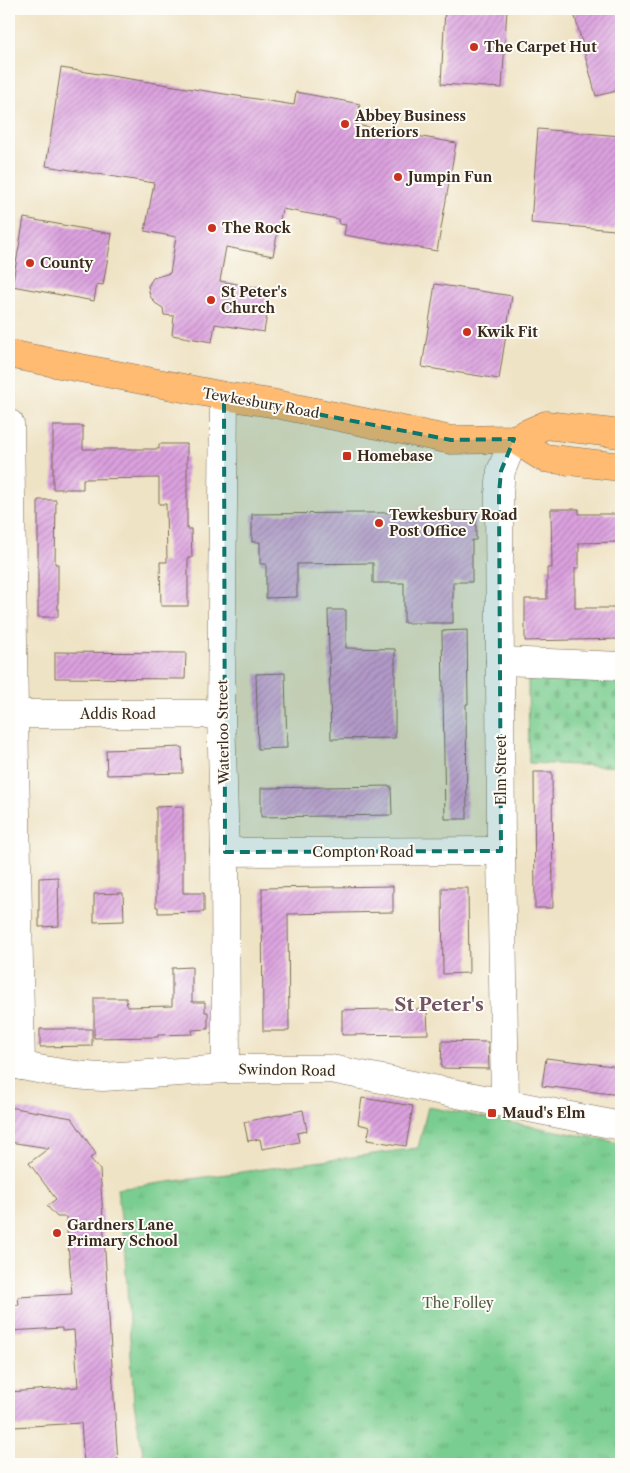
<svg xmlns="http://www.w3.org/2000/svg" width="630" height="1473" viewBox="0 0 630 1473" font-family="'Libre Caslon Text',serif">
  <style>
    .cemetery { fill: url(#cemetery-stones); stroke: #5a7c57 }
    .park { fill: url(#park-tufts); stroke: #5a7c57 }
    .building { fill: url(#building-hatch) }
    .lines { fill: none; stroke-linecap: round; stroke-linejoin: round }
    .minor-casing { stroke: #7a6b58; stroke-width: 29 }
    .highway-casing { stroke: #7a6b58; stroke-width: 29 }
    .minor { stroke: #fff; stroke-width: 28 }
    .highway { stroke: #ffbb71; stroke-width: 28 }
    .marked { fill: #0f766e; fill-opacity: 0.2; stroke: #0f766e; stroke-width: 4; stroke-dasharray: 10 6; stroke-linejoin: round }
    .poi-dot { fill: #c8321e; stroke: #fdfcf7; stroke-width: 2 }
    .labels { text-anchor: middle; stroke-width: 4; stroke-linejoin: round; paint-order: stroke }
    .poi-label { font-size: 14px; font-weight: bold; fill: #3b2a1e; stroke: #fdfcf7; text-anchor: start }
    .street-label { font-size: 14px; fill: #3b2a1e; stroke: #fdfcf7 }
    .park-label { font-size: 14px; fill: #4e5b40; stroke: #fdfcf7 }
    .district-label { font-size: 19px; font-weight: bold; fill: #735462; stroke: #fdfcf7 }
  </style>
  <defs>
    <pattern id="cemetery-stones" width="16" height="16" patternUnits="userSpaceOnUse" patternTransform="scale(1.25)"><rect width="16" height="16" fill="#7acd90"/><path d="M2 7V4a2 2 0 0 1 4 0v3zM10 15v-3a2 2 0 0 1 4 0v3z" fill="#6ab07c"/></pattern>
    <pattern id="park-tufts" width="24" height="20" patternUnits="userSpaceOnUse" patternTransform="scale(1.25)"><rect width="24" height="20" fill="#7acd90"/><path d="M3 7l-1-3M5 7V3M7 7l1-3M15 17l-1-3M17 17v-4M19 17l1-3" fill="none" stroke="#6ab07c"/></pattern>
    <pattern id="building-hatch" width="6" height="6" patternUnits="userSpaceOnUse" patternTransform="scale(1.25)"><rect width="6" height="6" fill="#dba1df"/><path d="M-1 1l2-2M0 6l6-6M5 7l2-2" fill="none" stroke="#b383b4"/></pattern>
  </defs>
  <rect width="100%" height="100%" fill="#fdfcf7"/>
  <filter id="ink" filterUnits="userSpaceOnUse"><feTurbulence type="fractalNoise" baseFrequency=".02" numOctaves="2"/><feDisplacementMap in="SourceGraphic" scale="10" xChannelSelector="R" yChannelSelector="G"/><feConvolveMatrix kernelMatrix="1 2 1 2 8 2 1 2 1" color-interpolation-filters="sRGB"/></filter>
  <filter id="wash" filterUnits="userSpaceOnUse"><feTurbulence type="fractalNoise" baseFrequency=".0096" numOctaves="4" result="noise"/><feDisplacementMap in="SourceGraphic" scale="20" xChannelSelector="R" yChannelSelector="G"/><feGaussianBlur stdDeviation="1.12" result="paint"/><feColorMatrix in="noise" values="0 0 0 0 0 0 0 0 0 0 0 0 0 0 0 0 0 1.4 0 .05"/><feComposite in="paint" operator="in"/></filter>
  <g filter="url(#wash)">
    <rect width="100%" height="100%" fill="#efe3c5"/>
    <!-- cemetery -->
    <polygon class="cemetery" points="528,679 621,681 621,767 529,763"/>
    <!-- park -->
    <polygon class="park" points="428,1107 621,1143 621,1464 145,1464 134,1404 124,1240 117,1189 418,1148"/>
    <g id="blocks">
      <!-- building -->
      <g class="building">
        <polygon points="445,9 507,9 502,88 441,84"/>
        <polygon points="573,9 621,9 621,90 596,96"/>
        <polygon points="61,68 294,105 296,92 360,104 356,125 456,143 437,251 344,235 346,225 339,224 338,219 282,209 273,256 226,247 220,281 271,290 264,332 215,324 212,342 172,335 174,316 164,315 163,308 155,303 150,296 148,286 153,278 170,273 176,237 145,231 154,183 46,166"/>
        <polygon points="538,129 621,136 621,203 619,203 615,230 531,223"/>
        <polygon points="24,218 112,234 103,285 97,284 94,301 12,286"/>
        <polygon points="435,284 512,296 499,379 422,367"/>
        <polygon points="53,426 83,426 83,449 159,449 159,444 187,444 187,529 191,529 192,558 188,558 188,606 161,606 160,562 167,562 166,504 159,504 159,478 83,479 83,489 53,489"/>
        <polygon points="38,500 56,500 55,564 58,564 58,617 38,617"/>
        <polygon points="551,509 579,509 579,514 617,514 617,542 579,543 579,568 575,568 575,608 621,608 621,639 525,641 525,599 547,599 547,568 552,568"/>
        <polygon points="476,512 476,540 472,540 472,582 453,582 453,623 404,623 404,583 373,583 373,563 297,564 297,597 266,598 266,564 260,564 260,542 252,542 252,514"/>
        <polygon points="328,610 346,610 346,648 395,649 395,738 331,739"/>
        <polygon points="467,630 468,704 466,704 467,819 445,819 442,631"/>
        <polygon points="55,652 186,653 185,679 55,678"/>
        <polygon points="285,673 287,748 258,749 256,674"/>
        <polygon points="182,747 183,773 107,775 106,750"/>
        <polygon points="534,772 552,772 553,908 535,908"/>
        <polygon points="391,786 392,815 261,817 261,788"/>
        <polygon points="183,806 183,893 204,893 204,912 158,913 158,907 156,907 156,807"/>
        <polygon points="58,877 59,926 39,927 39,878"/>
        <polygon points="393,886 393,912 288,914 289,1031 263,1031 262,888"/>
        <polygon points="442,888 468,888 469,973 443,974"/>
        <polygon points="123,893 124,921 94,922 94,894"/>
        <polygon points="192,967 192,1002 205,1002 205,1012 208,1012 208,1029 192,1030 193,1034 158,1035 158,1037 94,1038 94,998 126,998 127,1007 172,1006 172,968"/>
        <polygon points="384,1009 427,1009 428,1034 342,1035 342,1010"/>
        <polygon points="40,1029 92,1029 92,1046 40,1047"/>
        <polygon points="442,1041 488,1042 489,1069 441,1068"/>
        <polygon points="546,1058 621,1067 621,1095 542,1086"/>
        <polygon points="362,1098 413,1106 406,1146 367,1140 370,1127 358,1124"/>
        <polygon points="9,1107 72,1118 96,1154 90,1158 100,1170 118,1464 84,1464 81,1423 14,1427 14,1415 9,1415 9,1392 78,1387 74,1330 62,1331 62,1328 9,1331 9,1306 19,1305 18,1297 72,1294 66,1217 57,1217 47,1206 56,1199 29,1163 49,1148 9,1142"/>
        <polygon points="303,1110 307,1131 297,1133 299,1142 262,1149 260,1139 248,1141 244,1122"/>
      </g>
    </g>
  </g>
  <g filter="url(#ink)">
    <use href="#blocks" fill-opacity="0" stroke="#7a6b58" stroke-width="1"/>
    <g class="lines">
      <defs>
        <g id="minor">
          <polyline points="224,396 221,714 225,852 226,1069"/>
          <polyline points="10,424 14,714 21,1066"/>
          <polyline points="500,661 621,666"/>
          <polyline points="14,714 221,714"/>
          <polyline points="225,852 501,851"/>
          <path d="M 9,1063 C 40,1070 70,1076 103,1077 L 226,1069 L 331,1069 L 621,1126"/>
          <polyline points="505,1103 501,851 499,494 501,471 514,439"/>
        </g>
        <g id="highway">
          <polyline points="9,354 224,396 271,403 451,440 514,439 546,425 621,434"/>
          <polyline points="514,439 544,458 621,467"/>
        </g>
      </defs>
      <!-- minor casing -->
      <use href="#minor" class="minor-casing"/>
      <!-- highway casing -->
      <use href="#highway" class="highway-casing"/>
      <!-- minor -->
      <use href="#minor" class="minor"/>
      <!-- highway -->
      <use href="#highway" class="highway"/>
    </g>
  </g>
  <!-- marked area -->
  <path class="marked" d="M 224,396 L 451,440 L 514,439 L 501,471 L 499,494 L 501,851 L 225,852 Z"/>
  <!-- markers -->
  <g class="poi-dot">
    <circle cx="474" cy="47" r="5"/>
    <circle cx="345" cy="124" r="5"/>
    <circle cx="398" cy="177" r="5"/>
    <circle cx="212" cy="228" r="5"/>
    <circle cx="30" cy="263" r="5"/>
    <circle cx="211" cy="300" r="5"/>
    <circle cx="467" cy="332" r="5"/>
    <rect x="342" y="451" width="10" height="10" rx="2.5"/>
    <circle cx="379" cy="523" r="5"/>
    <rect x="487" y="1108" width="10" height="10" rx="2.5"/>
    <circle cx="57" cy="1233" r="5"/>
  </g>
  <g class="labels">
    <!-- poi labels -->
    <g class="poi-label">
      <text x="484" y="52">The Carpet Hut</text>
      <text x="355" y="121">Abbey Business<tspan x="355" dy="16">Interiors</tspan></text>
      <text x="408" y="182">Jumpin Fun</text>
      <text x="222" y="233">The Rock</text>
      <text x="40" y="268">County</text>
      <text x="221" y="297">St Peter's<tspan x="221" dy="16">Church</tspan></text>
      <text x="477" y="337">Kwik Fit</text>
      <text x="357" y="461">Homebase</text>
      <text x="389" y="520">Tewkesbury Road<tspan x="389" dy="16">Post Office</tspan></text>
      <text x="502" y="1118">Maud's Elm</text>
      <text x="67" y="1230">Gardners Lane<tspan x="67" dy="16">Primary School</tspan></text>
    </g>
    <!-- street labels -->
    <g class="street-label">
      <text transform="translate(261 403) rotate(10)" y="5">Tewkesbury Road</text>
      <text x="118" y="719">Addis Road</text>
      <text transform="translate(223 732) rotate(-91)" y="5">Waterloo Street</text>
      <text transform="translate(501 770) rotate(-90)" y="5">Elm Street</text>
      <text x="363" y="857">Compton Road</text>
      <text transform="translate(287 1070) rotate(1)" y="5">Swindon Road</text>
    </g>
    <!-- park labels -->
    <g class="park-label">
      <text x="458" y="1308">The Folley</text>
    </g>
    <!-- district labels -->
    <g class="district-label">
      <text x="439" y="1011">St Peter's</text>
    </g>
  </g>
  <!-- margin -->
  <rect width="630" height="1473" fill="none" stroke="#fdfcf7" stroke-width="30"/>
</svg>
